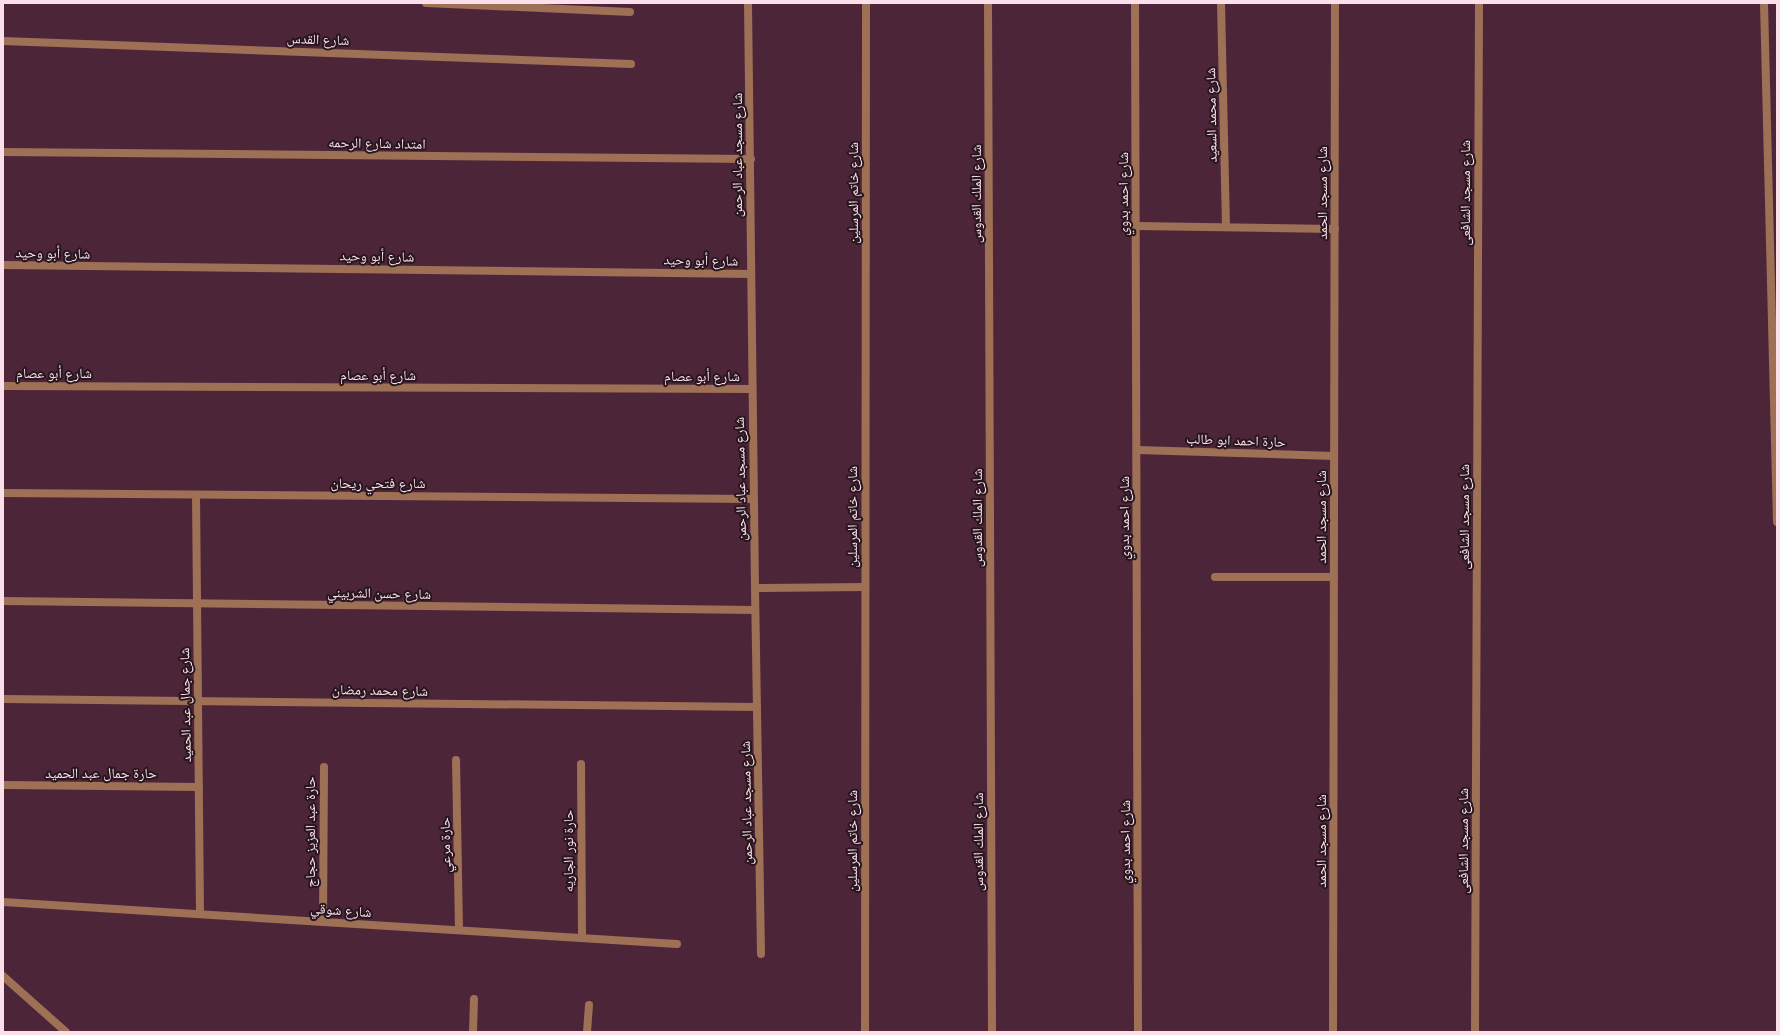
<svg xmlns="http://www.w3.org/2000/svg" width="1780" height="1035" viewBox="0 0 1780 1035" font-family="Lato,'Noto Naskh Arabic',sans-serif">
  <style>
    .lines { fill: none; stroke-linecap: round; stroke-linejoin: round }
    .minor { stroke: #9e7056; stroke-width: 8 }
    .labels { text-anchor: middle; stroke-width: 4; stroke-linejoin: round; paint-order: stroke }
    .street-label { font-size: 14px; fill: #fbe0eb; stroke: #28161e }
  </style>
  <rect width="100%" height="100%" fill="#4d2539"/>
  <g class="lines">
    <!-- minor -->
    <g class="minor">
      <polyline points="426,3 630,12"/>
      <polyline points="748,3 755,588 761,954"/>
      <polyline points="988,3 992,1032"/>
      <polyline points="1135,3 1138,1032"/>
      <polyline points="1221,3 1226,227"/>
      <polyline points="1764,3 1777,522"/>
      <polyline points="3,41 631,64"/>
      <polyline points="3,152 751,159"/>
      <polyline points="1136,226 1335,229"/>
      <polyline points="3,265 750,274"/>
      <polyline points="3,386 752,389"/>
      <polyline points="1137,450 1334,456"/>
      <polyline points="3,493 753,499"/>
      <polyline points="196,495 200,914"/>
      <polyline points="1215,577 1334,577"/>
      <polyline points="755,588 865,587"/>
      <polyline points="3,601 755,610"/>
      <polyline points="3,699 757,707"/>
      <polyline points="456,760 459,930"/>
      <polyline points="581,764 582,938"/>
      <polyline points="3,785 199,787"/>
      <polyline points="3,902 677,944"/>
      <polyline points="323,922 324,767"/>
      <polyline points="3,976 66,1032"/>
      <polyline points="473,1032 474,999"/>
      <polyline points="587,1032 589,1005"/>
      <polyline points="865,1032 866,3"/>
      <polyline points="1333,1032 1335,3"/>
      <polyline points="1475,1032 1479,3"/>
    </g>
  </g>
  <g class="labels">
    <!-- street labels -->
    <g class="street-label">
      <text transform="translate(318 39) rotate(2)" y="5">شارع القدس</text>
      <text transform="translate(1211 115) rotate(-91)" y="5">شارع محمد السعيد</text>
      <text transform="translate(377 143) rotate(1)" y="5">امتداد شارع الرحمه</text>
      <text transform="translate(737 155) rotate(-90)" y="5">شارع مسجد عباد الرحمن</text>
      <text transform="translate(853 193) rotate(-90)" y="5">شارع خاتم المرسلين</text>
      <text transform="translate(1322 193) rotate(-90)" y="5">شارع مسجد الحمد</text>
      <text transform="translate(1465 193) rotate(-90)" y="5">شارع مسجد الشافعى</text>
      <text transform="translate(976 194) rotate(-90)" y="5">شارع الملك القدوس</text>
      <text transform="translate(1123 194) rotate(-90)" y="5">شارع احمد بدوي</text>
      <text transform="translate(53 253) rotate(1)" y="5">شارع أبو وحيد</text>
      <text transform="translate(377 256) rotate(1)" y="5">شارع أبو وحيد</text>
      <text transform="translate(701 260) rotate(1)" y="5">شارع أبو وحيد</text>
      <text x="54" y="378">شارع أبو عصام</text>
      <text x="378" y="380">شارع أبو عصام</text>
      <text x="702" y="381">شارع أبو عصام</text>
      <text transform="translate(1236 440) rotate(2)" y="5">حارة احمد ابو طالب</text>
      <text transform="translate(740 479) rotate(-91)" y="5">شارع مسجد عباد الرحمن</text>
      <text x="378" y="488">شارع فتحي ريحان</text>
      <text transform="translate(852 517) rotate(-90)" y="5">شارع خاتم المرسلين</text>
      <text transform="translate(1321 517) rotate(-90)" y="5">شارع مسجد الحمد</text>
      <text transform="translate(1464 517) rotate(-90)" y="5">شارع مسجد الشافعى</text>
      <text transform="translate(977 518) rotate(-90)" y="5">شارع الملك القدوس</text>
      <text transform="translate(1124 518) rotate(-90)" y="5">شارع احمد بدوي</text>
      <text transform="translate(379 593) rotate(1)" y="5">شارع حسن الشربيني</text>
      <text transform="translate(380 690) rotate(1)" y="5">شارع محمد رمضان</text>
      <text transform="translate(185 705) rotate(-91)" y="5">شارع جمال عبد الحميد</text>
      <text x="101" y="778">حارة جمال عبد الحميد</text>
      <text transform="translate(746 803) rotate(-91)" y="5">شارع مسجد عباد الرحمن</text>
      <text transform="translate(310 832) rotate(-90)" y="5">حارة عبد العزيز حجاج</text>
      <text transform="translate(852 841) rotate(-90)" y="5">شارع خاتم المرسلين</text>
      <text transform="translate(1321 841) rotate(-90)" y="5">شارع مسجد الحمد</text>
      <text transform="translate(1463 841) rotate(-90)" y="5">شارع مسجد الشافعى</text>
      <text transform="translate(978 842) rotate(-90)" y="5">شارع الملك القدوس</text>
      <text transform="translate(1125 842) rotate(-90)" y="5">شارع احمد بدوي</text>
      <text transform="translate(445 845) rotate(-91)" y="5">حارة مرعي</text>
      <text transform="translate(568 851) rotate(-90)" y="5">حارة نور الجاريه</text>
      <text transform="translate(341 910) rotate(4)" y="5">شارع شوقي</text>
    </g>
  </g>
  <!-- border -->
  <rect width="1780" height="1035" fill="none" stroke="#fbe0eb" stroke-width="8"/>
</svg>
